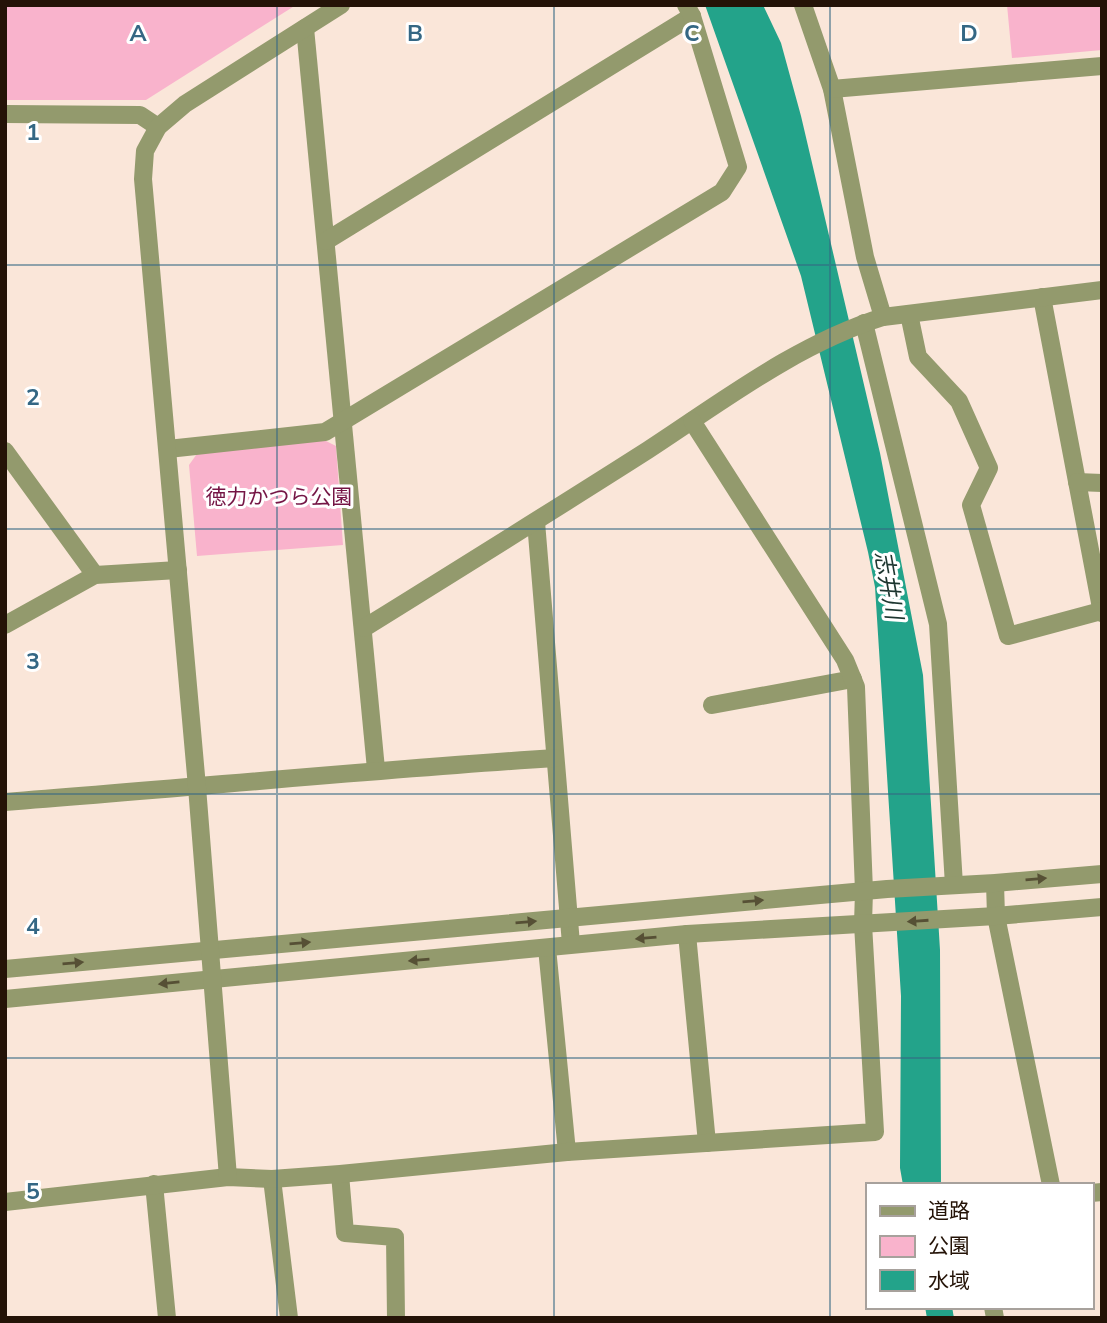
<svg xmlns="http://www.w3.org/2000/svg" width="1107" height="1323" viewBox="0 0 1107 1323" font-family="Mulish,'Noto Sans JP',sans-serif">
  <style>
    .green { fill: #f9b3cc }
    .water { fill: #23a38a }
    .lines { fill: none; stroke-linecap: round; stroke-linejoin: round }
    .minor { stroke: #939a6d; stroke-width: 18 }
    .tertiary { stroke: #939a6d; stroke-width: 18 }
    .oneway { fill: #565035 }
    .grid { fill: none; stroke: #346784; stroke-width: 2; stroke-opacity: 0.55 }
    .labels { text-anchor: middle; stroke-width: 6; stroke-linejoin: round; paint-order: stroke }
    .park-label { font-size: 21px; fill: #751545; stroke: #fff }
    .water-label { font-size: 23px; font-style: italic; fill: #1d3630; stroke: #fff }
    .grid-label { font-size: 23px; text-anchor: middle; font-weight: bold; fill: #346784; stroke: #fff; stroke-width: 6; stroke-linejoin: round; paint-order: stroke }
  </style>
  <rect width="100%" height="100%" fill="#fae6d9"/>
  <!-- green -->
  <g class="green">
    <polygon points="5,5 296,5 146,100 5,100"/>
    <polygon points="1007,5 1102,5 1102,50 1012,58"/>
    <polygon points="324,440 336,446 343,545 197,556 189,465 199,451"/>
  </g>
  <!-- water -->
  <g class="water">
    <polygon points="705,5 763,5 781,43 801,116 880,453 923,675 940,950 941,1185 903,1185 900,1168 901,996 875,587 868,552 801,276"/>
    <polygon points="925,1307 952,1307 954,1318 927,1318"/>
  </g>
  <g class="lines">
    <!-- minor -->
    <g class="minor">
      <polyline points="803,5 832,89 865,257 883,317"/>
      <polyline points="305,28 376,769"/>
      <polyline points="832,89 1102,66"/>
      <polyline points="5,114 140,115 158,127"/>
      <polyline points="326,241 692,16"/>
      <polyline points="1042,297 1102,613"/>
      <polyline points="909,314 918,357 959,401 989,468 971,505 1008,636 1101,611"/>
      <polyline points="864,323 938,624 954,885"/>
      <polyline points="168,449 325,432 722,192 738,167 692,16 686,5"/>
      <polyline points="5,451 95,575"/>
      <polyline points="1077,482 1102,483"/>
      <polyline points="536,522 571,944"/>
      <polyline points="5,625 95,575 178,570"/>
      <path d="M 364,628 C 459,569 554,510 648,450 C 723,401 797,344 883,317 L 1102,290"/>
      <polyline points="712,705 853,679"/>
      <path d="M 5,802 C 188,788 371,770 555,758"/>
      <polyline points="995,883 996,916 1051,1185"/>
      <polyline points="687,934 707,1143"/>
      <polyline points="547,948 567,1152"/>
      <polyline points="340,1174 345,1233 395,1237 396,1318"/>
      <polyline points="272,1179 289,1318"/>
      <polyline points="154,1184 167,1318"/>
      <polyline points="1091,1193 1102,1192"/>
      <polyline points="5,1202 228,1177 272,1179 340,1174 567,1152 875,1132 863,924 864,891 856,687 845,660 692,421"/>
      <polyline points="993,1307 995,1318"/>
    </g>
    <!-- tertiary -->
    <g class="tertiary">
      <polyline points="5,969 887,889 995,883 1102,874"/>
      <polyline points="5,999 687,934 996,916 1102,907"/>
      <polyline points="228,1177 197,787 143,179 145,151 158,127 185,104 341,5"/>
    </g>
  </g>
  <!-- one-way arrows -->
  <defs><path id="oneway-solid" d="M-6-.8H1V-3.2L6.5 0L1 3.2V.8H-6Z" transform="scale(1.75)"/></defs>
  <g class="oneway">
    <use href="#oneway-solid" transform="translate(1036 879) rotate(-5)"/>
    <use href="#oneway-solid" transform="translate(753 901) rotate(-5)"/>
    <use href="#oneway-solid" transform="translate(918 921) rotate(176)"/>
    <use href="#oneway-solid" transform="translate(526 922) rotate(-5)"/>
    <use href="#oneway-solid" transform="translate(646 938) rotate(175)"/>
    <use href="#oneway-solid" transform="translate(300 943) rotate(-5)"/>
    <use href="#oneway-solid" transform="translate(419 960) rotate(175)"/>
    <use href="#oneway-solid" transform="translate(73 963) rotate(-5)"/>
    <use href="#oneway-solid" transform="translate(169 983) rotate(174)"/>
  </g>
  <!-- grid -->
  <path class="grid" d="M 277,5 L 277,1318M 554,5 L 554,1318M 830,5 L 830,1318M 5,265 L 1102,265M 5,529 L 1102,529M 5,794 L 1102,794M 5,1058 L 1102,1058"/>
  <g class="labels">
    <!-- park labels -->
    <g class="park-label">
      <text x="279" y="504">徳力かつら公園</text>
    </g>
    <!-- water labels -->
    <g class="water-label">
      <text transform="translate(889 585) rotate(80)" y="8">志井川</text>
    </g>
  </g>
  <g class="grid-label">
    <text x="138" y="41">A</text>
    <text x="415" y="41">B</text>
    <text x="692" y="41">C</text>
    <text x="969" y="41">D</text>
    <text x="33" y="140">1</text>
    <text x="33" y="405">2</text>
    <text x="33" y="669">3</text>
    <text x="33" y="934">4</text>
    <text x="33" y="1199">5</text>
  </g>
  <!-- border -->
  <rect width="1107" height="1323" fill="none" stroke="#241307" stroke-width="14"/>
  <!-- legend -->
  <rect x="866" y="1183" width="228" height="126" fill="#ffffff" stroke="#a7a19c" stroke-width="2"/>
  <rect x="880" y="1206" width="35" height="10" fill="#939a6d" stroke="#a7a19c" stroke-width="2"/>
  <text x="928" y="1218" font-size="21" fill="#241307">道路</text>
  <rect x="880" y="1236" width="35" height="21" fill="#f9b3cc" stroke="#a7a19c" stroke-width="2"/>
  <text x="928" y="1253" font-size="21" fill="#241307">公園</text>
  <rect x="880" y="1270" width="35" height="21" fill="#23a38a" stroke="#a7a19c" stroke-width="2"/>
  <text x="928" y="1288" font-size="21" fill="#241307">水域</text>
</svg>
